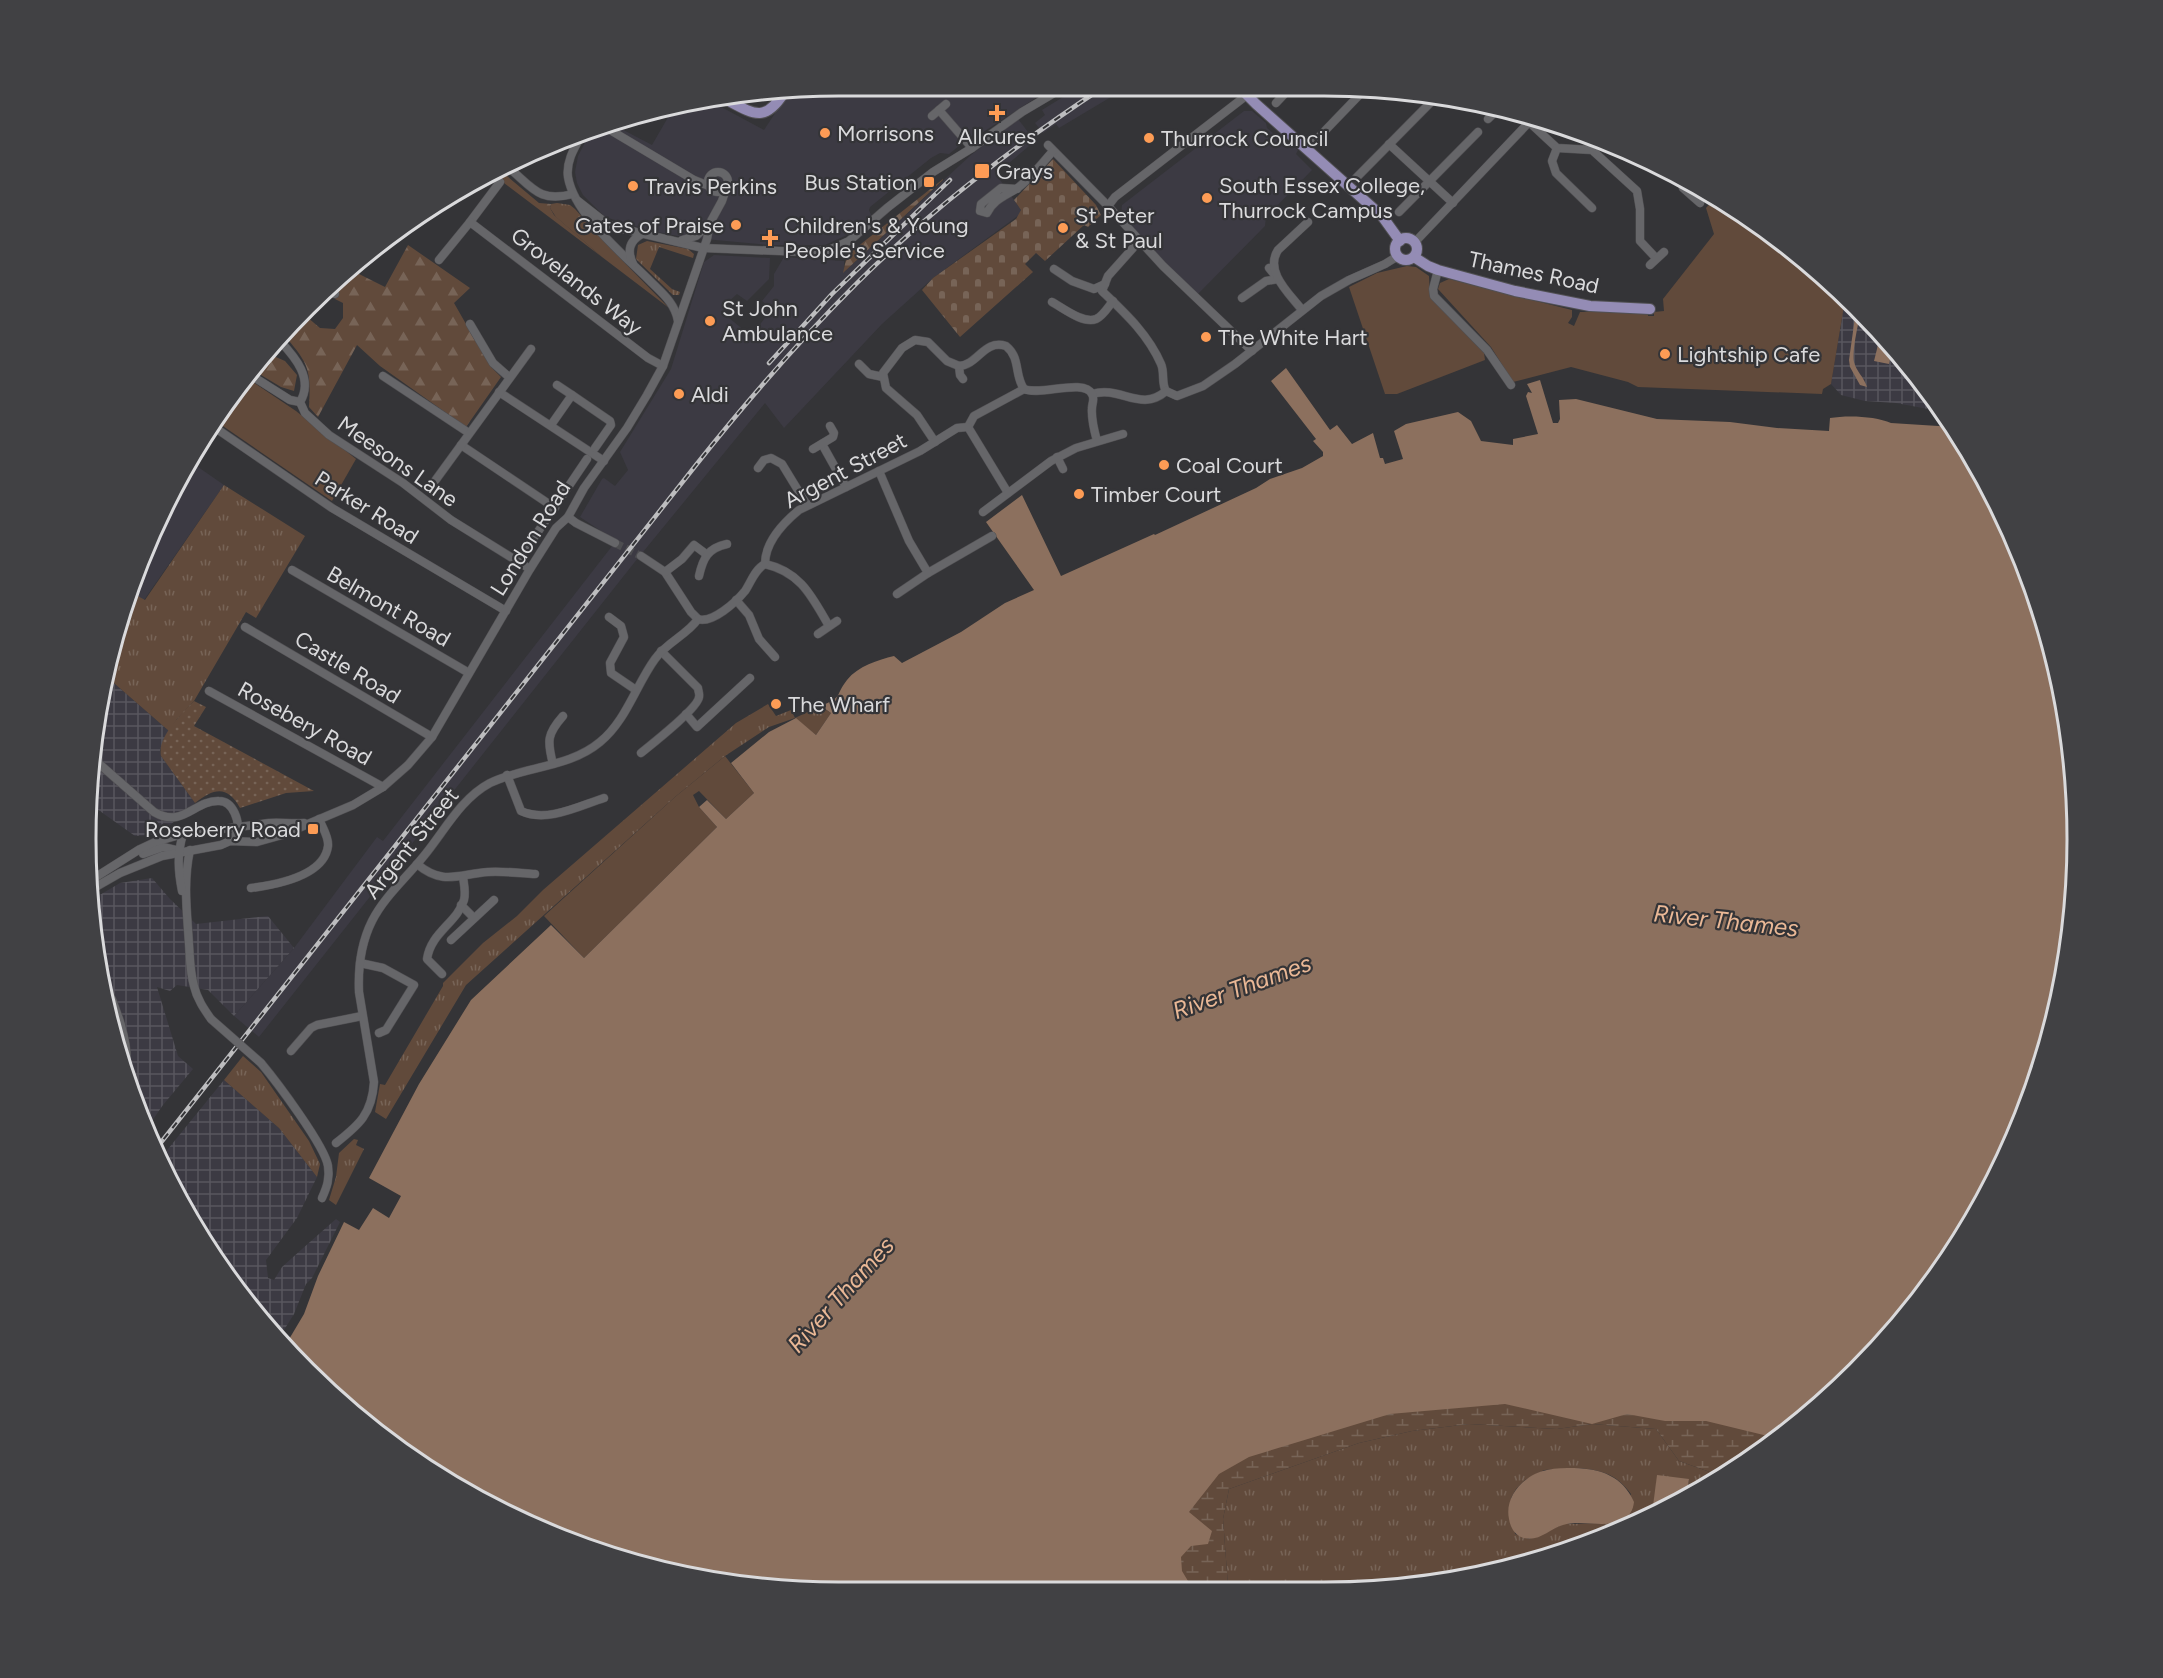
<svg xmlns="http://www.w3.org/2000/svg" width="2163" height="1678" viewBox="0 0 2163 1678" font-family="Figtree,sans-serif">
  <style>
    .built { fill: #3c3a43 }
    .industrial { fill: url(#industrial-grid) }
    .grass { fill: url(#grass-tufts); fill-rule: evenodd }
    .forest { fill: url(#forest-firs) }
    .wetland { fill: url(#wetland-marsh) }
    .cemetery { fill: url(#cemetery-stones) }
    .park { fill: #614a3b }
    .garden { fill: url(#garden-dots) }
    .water { fill: #8c705e }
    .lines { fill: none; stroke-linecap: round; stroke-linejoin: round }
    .minor-tunnel { stroke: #4d4d50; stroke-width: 8; stroke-dasharray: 8 4; stroke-linecap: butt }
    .minor-casing { stroke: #515053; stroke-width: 9 }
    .major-casing { stroke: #515053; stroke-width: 12 }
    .minor { stroke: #666669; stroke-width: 8 }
    .major { stroke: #948cb5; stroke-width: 10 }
    .rail-casing { stroke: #bdbdbf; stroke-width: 4.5 }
    .rail { stroke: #343437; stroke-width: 2; stroke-dasharray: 7; stroke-linecap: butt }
    .minor-bridge-casing { stroke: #515053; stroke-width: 9; stroke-linecap: butt }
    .minor-bridge { stroke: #666669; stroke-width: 8 }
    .poi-dot { fill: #fd9c55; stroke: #343437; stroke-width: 2 }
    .labels { text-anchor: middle; stroke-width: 4.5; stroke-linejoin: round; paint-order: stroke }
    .poi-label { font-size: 22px; fill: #dadadc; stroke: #343437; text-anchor: start }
    .street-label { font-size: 22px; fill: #dadadc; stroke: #343437 }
    .water-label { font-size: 24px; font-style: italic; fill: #eab896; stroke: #343437 }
    .rim { fill: none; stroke: #dadadc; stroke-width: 3 }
  </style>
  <defs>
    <pattern id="industrial-grid" width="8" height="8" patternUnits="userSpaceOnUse" patternTransform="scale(1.5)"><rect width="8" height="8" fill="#3c3a43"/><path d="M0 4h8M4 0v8" fill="none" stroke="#58565e"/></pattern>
    <pattern id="grass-tufts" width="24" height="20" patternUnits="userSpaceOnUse" patternTransform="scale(1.5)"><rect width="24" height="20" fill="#614a3b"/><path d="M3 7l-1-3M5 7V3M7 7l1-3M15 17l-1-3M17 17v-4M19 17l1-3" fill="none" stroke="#776457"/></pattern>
    <pattern id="forest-firs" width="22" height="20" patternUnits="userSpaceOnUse" patternTransform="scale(1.5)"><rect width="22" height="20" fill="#614a3b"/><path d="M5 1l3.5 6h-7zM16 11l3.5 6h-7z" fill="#776457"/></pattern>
    <pattern id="wetland-marsh" width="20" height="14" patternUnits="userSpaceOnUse" patternTransform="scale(1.5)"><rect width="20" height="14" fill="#614a3b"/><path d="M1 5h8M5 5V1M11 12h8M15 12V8" fill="none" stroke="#776457"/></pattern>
    <pattern id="cemetery-stones" width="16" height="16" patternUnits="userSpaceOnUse" patternTransform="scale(1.5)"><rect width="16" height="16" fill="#614a3b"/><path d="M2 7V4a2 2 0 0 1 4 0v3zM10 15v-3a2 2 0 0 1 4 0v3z" fill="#776457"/></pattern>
    <pattern id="garden-dots" width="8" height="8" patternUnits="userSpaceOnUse" patternTransform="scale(1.5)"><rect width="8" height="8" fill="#614a3b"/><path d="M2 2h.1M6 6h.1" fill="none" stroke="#776457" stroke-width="1.8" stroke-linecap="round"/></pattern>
  </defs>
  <rect width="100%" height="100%" fill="#343437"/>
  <!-- built -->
  <g class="built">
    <polygon points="839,86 1054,86 977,136 973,135 949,154 940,153 931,158 870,207 869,210 871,215 858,227 847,235 825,245 769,245 683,237 652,231 605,217 583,195 577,183 575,172 578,156 590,133 612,124 652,145 674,107 712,102 764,130 789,92"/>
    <polygon points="1081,86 1144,86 1130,94 1126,88 1059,128 1056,124 1043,133 1035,123 1045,115 1042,110"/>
    <polygon points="1244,111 1252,111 1266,123 1267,128 1280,139 1288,142 1298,150 1296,154 1312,170 1266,217 1265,226 1196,296 1121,216 1122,205"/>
    <polygon points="1018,119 1035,141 996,174 1021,210 1019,215 933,278 882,324 784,428 765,403 634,563 259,1037 234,1016 294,948 377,837 383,841 616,541 580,517 602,479 604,478 615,486 628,470 620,452 671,369 704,262 714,255 770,258 769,279 747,301 737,294 727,303 723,313 751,336 772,309 762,301 774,286 774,274 784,257 844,261 844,272 971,155"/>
    <polygon points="188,460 224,485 144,600 134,594 130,599"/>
  </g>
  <!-- industrial -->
  <g class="industrial">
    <polygon points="1845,300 1890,342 1944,412 1896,403 1865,401 1841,395 1831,384"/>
    <polygon points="107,677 169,731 160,750 161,756 195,803 168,827 152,835 135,836 90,804"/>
    <polygon points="152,878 170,899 196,924 268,916 294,948 234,1016 208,990 177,985 170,991 157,987 178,1056 193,1069 163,1105 147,1128 122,1062 122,1051 108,1007 93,899 120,883"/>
    <polygon points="224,1080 279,1128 317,1177 297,1218 266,1260 268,1278 274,1280 282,1267 302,1249 336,1219 340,1222 312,1278 306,1284 294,1314 279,1338 212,1257 163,1172 159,1160"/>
  </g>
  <!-- grass -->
  <g class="grass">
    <polygon points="557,203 570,205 575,209 608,246 669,308 602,257 556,217 550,208 551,204"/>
    <polygon points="647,241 688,249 694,254 693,258 659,247 650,269 672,289 680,292 679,295 673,295 636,259 638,245"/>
    <polygon points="224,485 305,536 256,618 246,612 194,701 177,719 169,731 107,677 111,644 130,599 134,594 145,600"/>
    <polygon points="768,704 776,716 791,710 795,718 820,706 831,713 816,735 795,718 769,727 725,756 675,797 466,985 386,1119 375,1112 380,1084 385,1085 443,986 443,983 483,943 517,916 543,890 736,723"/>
    <polygon points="243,1056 261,1072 309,1141 320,1164 317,1177 279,1128 224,1080"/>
    <polygon points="354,1139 358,1140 356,1145 364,1149 336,1205 329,1200 336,1177 339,1153"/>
    <path d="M 1469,1424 L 1557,1429 L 1592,1424 L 1656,1429 L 1679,1461 L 1721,1476 L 1687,1493 L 1689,1479 L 1653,1506 L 1660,1506 L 1653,1508 L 1652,1510 L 1567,1552 L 1422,1586 L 1228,1586 L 1223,1519 L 1229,1489 L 1359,1443 L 1412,1431 ZM 1574,1468 C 1599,1469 1616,1473 1631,1494 L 1616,1523 L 1564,1524 L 1529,1539 L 1515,1534 L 1511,1498 L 1516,1489 L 1525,1480 L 1544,1470 Z"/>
  </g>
  <!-- forest -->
  <g class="forest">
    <polygon points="501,171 539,203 551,204 550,208 554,215 602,257 492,174"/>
    <polygon points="943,179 943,180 843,273 847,255"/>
    <path d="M 408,245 L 470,288 L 454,303 L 490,366 L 501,377 L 466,427 L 380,366 L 357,345 L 318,417 L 309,407 C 311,369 309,364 284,335 L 297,318 L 302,323 L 307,317 L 320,328 L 335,329 L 343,318 L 343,303 L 335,299 L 339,288 L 338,282 L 353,271 L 385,287 Z"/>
    <polygon points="269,354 285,361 297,375 294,391 281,387 256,372"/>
  </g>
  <!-- wetland -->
  <polygon class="wetland" points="1833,1392 1742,1466 1721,1476 1679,1461 1656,1429 1592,1424 1557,1429 1469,1424 1412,1431 1359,1443 1229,1489 1223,1519 1228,1586 1094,1586 1245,1403"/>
  <!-- cemetery -->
  <polygon class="cemetery" points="1053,159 1096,205 1101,215 1088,227 1084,225 1045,261 1036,253 1025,264 1033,272 960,337 922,290 933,278 1016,219 1021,210 1014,200"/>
  <!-- park -->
  <g class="park">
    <polygon points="1714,199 1782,241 1845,300 1831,384 1823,389 1822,394 1638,387 1628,382 1571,367 1513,382 1491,347 1438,289 1440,283 1449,279 1572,310 1572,317 1568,323 1574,326 1580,312 1648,311 1648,316 1654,316 1654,312 1664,311 1663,299 1714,234 1706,208"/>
    <polygon points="1407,266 1416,267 1429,276 1430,297 1484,353 1485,360 1397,394 1385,394 1349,287 1377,273"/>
    <polygon points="250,380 296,411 356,459 332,501 217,422"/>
    <polygon points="725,756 754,793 726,819 699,791 693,795 699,807 717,827 584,958 544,916 675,797"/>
    <polygon points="108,1007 122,1051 122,1062 111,1034"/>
  </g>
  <!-- garden -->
  <path class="garden" d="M 194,701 L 206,707 L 194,726 L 314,791 L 286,793 L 240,808 C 227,784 213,789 195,803 L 161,756 C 157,737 182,713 194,701 Z"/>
  <!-- water -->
  <g class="water">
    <path d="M 1856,310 L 1860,314 C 1858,326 1852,350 1854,362 C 1856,371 1864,377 1867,387 L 1860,385 L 1850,367 L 1849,360 Z"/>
    <polygon points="1881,333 1893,346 1889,364 1874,361"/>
    <path d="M 1286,368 L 1330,430 L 1337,425 L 1352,444 L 1373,433 L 1380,458 L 1383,458 L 1385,464 L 1403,459 L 1394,431 L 1406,424 L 1458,412 L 1471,421 L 1481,441 L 1513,445 L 1513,439 L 1538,434 L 1526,396 L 1528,392 L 1532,393 L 1527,384 L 1540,380 L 1553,423 L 1558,423 L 1560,419 L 1559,400 L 1576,399 L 1657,419 L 1730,422 L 1777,428 L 1829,431 L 1830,418 C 1847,415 1876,416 1891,423 L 1954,427 L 2020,551 L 2063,692 L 2077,839 L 2063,986 L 2020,1128 L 1950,1258 L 1857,1372 L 1776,1438 L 1706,1421 L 1665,1421 L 1627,1414 L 1592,1424 L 1505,1404 L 1390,1414 L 1249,1457 L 1219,1474 L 1189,1512 L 1212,1531 L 1208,1544 L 1191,1546 L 1181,1557 L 1182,1571 L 1191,1586 L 740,1586 L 551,1535 L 421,1466 L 306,1372 L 285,1346 L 304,1314 L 318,1276 L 344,1222 L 359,1230 L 373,1208 L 389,1218 L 401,1196 L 369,1178 L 419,1084 L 471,1000 L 551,925 L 584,958 L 717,827 L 699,807 L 707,800 L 726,819 L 754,793 L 731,763 L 769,732 L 796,718 L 816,735 L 831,713 L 821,706 C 844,696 834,697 847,680 C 858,666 878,660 894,656 L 902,663 L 961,632 L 1005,603 L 1034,590 L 986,522 L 1022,495 L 1061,576 L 1154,534 L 1155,535 L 1256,488 L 1270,479 L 1302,468 L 1323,456 L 1323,452 L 1313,441 L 1316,439 L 1271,381 Z"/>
    <path d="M 1574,1468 C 1602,1469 1622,1476 1634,1502 C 1633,1510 1630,1516 1622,1520 C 1604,1529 1582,1519 1563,1525 C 1549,1529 1537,1544 1521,1537 C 1514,1534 1510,1526 1509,1519 C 1504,1496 1525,1474 1547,1470 C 1556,1468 1565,1468 1574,1468 Z"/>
    <polygon points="1657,1475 1689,1479 1687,1493 1660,1506 1653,1506"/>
  </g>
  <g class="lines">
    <!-- minor-tunnel -->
    <polyline class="minor-tunnel" points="615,543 641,556"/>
    <defs>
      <g id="minor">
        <polyline points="1276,103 1291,87"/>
        <polyline points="939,110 972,148"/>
        <polyline points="932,116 946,104"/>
        <polyline points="1488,119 1499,108"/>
        <polyline points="1529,122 1557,148 1592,150 1637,191 1640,209 1640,241 1656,258"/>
        <polyline points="605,127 694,180 709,186"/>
        <path d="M 580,138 C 573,150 566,163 568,177 C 574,214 624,255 650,281 C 662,293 675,303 678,321"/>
        <polyline points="1316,140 1367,87"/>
        <polyline points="1389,144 1453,203"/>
        <polyline points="1048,145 1108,206 1163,266 1252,351"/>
        <polyline points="1557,148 1552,161 1556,173 1592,208"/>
        <path d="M 508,167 C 533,188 539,203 573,194"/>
        <circle cx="718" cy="182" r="10"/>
        <polyline points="1356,178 1436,97"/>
        <polyline points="1688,182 1683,188 1700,203"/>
        <path d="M 1017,189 L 1001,188 L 981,204 L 980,211 L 987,213 C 993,200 1005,196 1016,189 C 1030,180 1042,163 1053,151"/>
        <polyline points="578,201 606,223 615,227 703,248 803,252 829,250 849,241 887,208 933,172 972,148 1022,112 1066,86"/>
        <polyline points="1108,206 1115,197 1247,95"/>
        <polyline points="1399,212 1478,132"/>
        <polyline points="470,222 500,182"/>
        <polyline points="682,240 696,236 710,223"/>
        <polyline points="1415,242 1534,117"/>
        <path d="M 1133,248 L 1108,276 L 1102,291 C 1125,313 1148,334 1161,364 C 1165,373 1161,383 1166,391"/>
        <polyline points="439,260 470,222 648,358 663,366"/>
        <path d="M 633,264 C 627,251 629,241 642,234"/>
        <polyline points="1650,265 1664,252"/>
        <polyline points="1054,269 1072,281 1094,289 1105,284"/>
        <polyline points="1438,270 1433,289 1434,296 1487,350 1511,385"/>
        <polyline points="326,291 335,294"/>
        <polyline points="1242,298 1266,281 1278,279 1269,268"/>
        <path d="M 1052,302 C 1063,308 1083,324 1096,319 C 1103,316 1108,307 1113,301"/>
        <path d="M 1302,310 C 1290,294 1264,272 1278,250 L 1308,222"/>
        <polyline points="470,324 493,363 509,377"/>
        <path d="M 280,341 C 295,357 314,379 300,402"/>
        <polyline points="859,364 869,374 883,377"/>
        <polyline points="959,366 960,375 963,379"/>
        <polyline points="252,376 290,400 300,402"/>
        <polyline points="383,376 469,433"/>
        <polyline points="1166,391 1177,396 1203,386 1235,364 1321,296 1349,280 1385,264 1398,256"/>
        <polyline points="499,392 604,461"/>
        <path d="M 1092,394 C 1120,385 1141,413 1166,391"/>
        <polyline points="572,395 610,421 611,425 595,448"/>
        <polyline points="300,402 305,413 329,435 403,483 451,520 530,569"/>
        <polyline points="551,425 572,395 557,385"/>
        <polyline points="214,427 332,508 506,611"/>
        <path d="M 968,427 L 974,416 L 1024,389 C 1040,396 1084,378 1092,394 C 1095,399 1092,403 1092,408 C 1091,419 1094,430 1097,441"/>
        <polyline points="968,427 1008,493"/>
        <path d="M 935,442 L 917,415 L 886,388 L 883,373 L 902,348 L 915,340 L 928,342 L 947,361 L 959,366 C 978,365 984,339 1006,346 C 1021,358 1014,375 1024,389"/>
        <polyline points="822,444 846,487"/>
        <polyline points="461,445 555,508"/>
        <polyline points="813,449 833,437 834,433 830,426"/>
        <polyline points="1057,457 1063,469"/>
        <polyline points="758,468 764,460 771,458 782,464 807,505"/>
        <polyline points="879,471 909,541 928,573 992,536"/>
        <polyline points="432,485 531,349"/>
        <polyline points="983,512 1051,461 1076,448 1123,434"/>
        <polyline points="568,517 576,523 615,543"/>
        <polyline points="525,551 587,459"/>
        <polyline points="641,556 665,572 691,612 698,619"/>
        <path d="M 765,564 C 765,542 782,524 799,510 L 920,451 L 957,428 L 968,427"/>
        <path d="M 765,564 C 801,572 812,597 829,626"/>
        <polyline points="292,570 469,673"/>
        <polyline points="665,572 682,559 694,545 706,554"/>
        <path d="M 699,576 C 703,558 708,548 727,544"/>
        <polyline points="897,594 928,573"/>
        <polyline points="736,600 749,615 759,639 775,657"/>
        <polyline points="609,617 621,626 624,637 610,663 611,673 636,690"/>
        <path d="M 698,619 C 712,624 736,602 745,591 C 751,582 755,569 765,564"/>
        <polyline points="245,627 432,737"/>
        <polyline points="818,634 837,621"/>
        <polyline points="209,691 383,787"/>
        <polyline points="686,714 697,727 750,678"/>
        <path d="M 641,753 C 652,744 698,708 699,697 C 700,695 698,690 698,688 L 661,651"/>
        <path d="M 96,761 L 154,812 C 183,829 194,800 219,801 C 233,801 241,822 236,834 C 235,835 230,840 230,841"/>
        <path d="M 553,764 C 547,741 547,734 563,716"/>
        <path d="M 507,775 L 521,811 C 547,823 579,806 604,798"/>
        <path d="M 190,850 C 183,882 187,912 189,944 C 190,958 190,972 194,986 C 197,999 204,1009 211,1019"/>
        <polyline points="143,854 163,847 180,851"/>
        <path d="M 417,864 C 443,886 459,874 488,872 C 503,871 520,873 535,874"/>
        <path d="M 91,880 L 140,849 L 155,842 L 183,834 L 269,823 C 281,822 291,824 304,823"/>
        <path d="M 251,888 C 274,885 324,877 328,846 C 329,837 322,827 319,819"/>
        <polyline points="92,889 120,873 162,856 221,845 230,841 257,842 282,835 353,805 383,787 408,765 432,737 530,569 556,528 568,517 584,488 627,428 647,395 663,366 707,239 710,223 722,201 726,189"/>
        <path d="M 182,891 C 178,870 177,854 183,834"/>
        <polyline points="461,905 474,918"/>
        <polyline points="451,940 494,900"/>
        <polyline points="360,963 383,968 414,985 386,1030 379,1033"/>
        <path d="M 442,974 L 427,959 C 431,932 457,923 464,900 C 466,893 464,884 463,877"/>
        <path d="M 104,982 C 115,1004 132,1048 125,1071"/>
        <polyline points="291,1051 311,1028 317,1025 362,1016"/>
        <path d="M 261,1063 C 276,1081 325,1146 328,1166 C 330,1178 327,1187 322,1198"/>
        <path d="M 336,1143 C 359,1125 372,1114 374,1082 L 359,992 C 358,969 361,943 372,921 C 384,897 406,878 423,857 C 444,832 460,799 490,783 C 525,766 569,768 600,742 C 626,721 636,685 655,659 C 667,642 687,635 698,619"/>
      </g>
      <g id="major">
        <polyline points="1239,87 1256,104 1382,216 1400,241"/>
        <path d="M 727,100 C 755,115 765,122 784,93"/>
        <circle cx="1406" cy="249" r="11"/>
        <polyline points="1414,257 1428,266 1438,270 1515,291 1590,306 1650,309"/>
      </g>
    </defs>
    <!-- minor casing -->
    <use href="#minor" class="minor-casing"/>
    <!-- major casing -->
    <use href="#major" class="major-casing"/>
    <!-- minor -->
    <use href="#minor" class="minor"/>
    <!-- major -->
    <use href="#major" class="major"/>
    <defs>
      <g id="rail">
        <polyline points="769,363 832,294 950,180"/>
        <path d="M 155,1150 L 696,465 C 746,402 799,341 856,284 C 930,210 1017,144 1105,86"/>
      </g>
    </defs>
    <!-- rail casing -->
    <use href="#rail" class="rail-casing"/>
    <!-- rail -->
    <use href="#rail" class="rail"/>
    <defs>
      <polyline id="minor-bridge" points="211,1019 261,1063"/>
    </defs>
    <!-- minor-bridge casing -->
    <use href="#minor-bridge" class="minor-bridge-casing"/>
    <!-- minor-bridge -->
    <use href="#minor-bridge" class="minor-bridge"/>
  </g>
  <!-- markers -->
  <g class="poi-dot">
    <path d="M994 104h6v6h6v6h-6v6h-6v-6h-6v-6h6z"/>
    <circle cx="825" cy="133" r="6"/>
    <circle cx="1149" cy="138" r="6"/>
    <rect x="974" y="163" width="16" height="16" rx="3"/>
    <rect x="923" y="176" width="12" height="12" rx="3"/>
    <circle cx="633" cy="186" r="6"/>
    <circle cx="1207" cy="198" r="6"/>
    <circle cx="736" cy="225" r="6"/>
    <circle cx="1063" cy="228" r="6"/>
    <path d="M767 229h6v6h6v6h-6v6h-6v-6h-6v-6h6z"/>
    <circle cx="710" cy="321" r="6"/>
    <circle cx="1206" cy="337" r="6"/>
    <circle cx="1665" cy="354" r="6"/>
    <circle cx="679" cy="394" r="6"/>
    <circle cx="1164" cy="465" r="6"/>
    <circle cx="1079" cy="494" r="6"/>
    <circle cx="776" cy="704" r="6"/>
    <rect x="307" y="823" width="12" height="12" rx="3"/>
  </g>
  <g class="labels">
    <!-- poi labels -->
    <g class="poi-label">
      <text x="837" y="141">Morrisons</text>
      <text x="997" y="144" text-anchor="middle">Allcures</text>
      <text x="1161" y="146">Thurrock Council</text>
      <text x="996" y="179">Grays</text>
      <text x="917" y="190" text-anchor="end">Bus Station</text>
      <text x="1219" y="193">South Essex College,<tspan x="1219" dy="25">Thurrock Campus</tspan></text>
      <text x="645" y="194">Travis Perkins</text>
      <text x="1075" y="223">St Peter<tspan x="1075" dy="25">&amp; St Paul</tspan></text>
      <text x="724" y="233" text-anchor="end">Gates of Praise</text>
      <text x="784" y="233">Children's &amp; Young<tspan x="784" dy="25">People's Service</tspan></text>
      <text x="722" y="316">St John<tspan x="722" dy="25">Ambulance</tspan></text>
      <text x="1218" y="345">The White Hart</text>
      <text x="1677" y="362">Lightship Cafe</text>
      <text x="691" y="402">Aldi</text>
      <text x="1176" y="473">Coal Court</text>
      <text x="1091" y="502">Timber Court</text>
      <text x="788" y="712">The Wharf</text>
      <text x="301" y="837" text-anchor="end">Roseberry Road</text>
    </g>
    <!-- street labels -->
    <g class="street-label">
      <text transform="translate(1534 272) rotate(12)" y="8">Thames Road</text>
      <text transform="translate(577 281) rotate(38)" y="8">Grovelands Way</text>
      <text transform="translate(398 461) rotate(35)" y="8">Meesons Lane</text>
      <text transform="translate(845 470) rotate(-28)" y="8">Argent Street</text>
      <text transform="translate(367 507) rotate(32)" y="8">Parker Road</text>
      <text transform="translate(530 538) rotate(-58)" y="8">London Road</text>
      <text transform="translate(389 606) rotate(30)" y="8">Belmont Road</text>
      <text transform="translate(348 667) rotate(31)" y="8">Castle Road</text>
      <text transform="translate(305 723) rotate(29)" y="8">Rosebery Road</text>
      <text transform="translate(411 843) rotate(-51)" y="8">Argent Street</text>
    </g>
    <!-- water labels -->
    <g class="water-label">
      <text transform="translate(1726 921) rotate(6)" y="8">River Thames</text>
      <text transform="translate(1242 987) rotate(-20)" y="8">River Thames</text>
      <text transform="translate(841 1295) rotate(-48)" y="8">River Thames</text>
    </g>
  </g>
  <!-- crop -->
  <path d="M0 0H2163V1678H0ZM839 96H1324A743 743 0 0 1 2067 839V839A743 743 0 0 1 1324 1582H839A743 743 0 0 1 96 839V839A743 743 0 0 1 839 96Z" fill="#414144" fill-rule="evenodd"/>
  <path class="rim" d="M839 96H1324A743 743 0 0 1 2067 839V839A743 743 0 0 1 1324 1582H839A743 743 0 0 1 96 839V839A743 743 0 0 1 839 96Z"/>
</svg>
